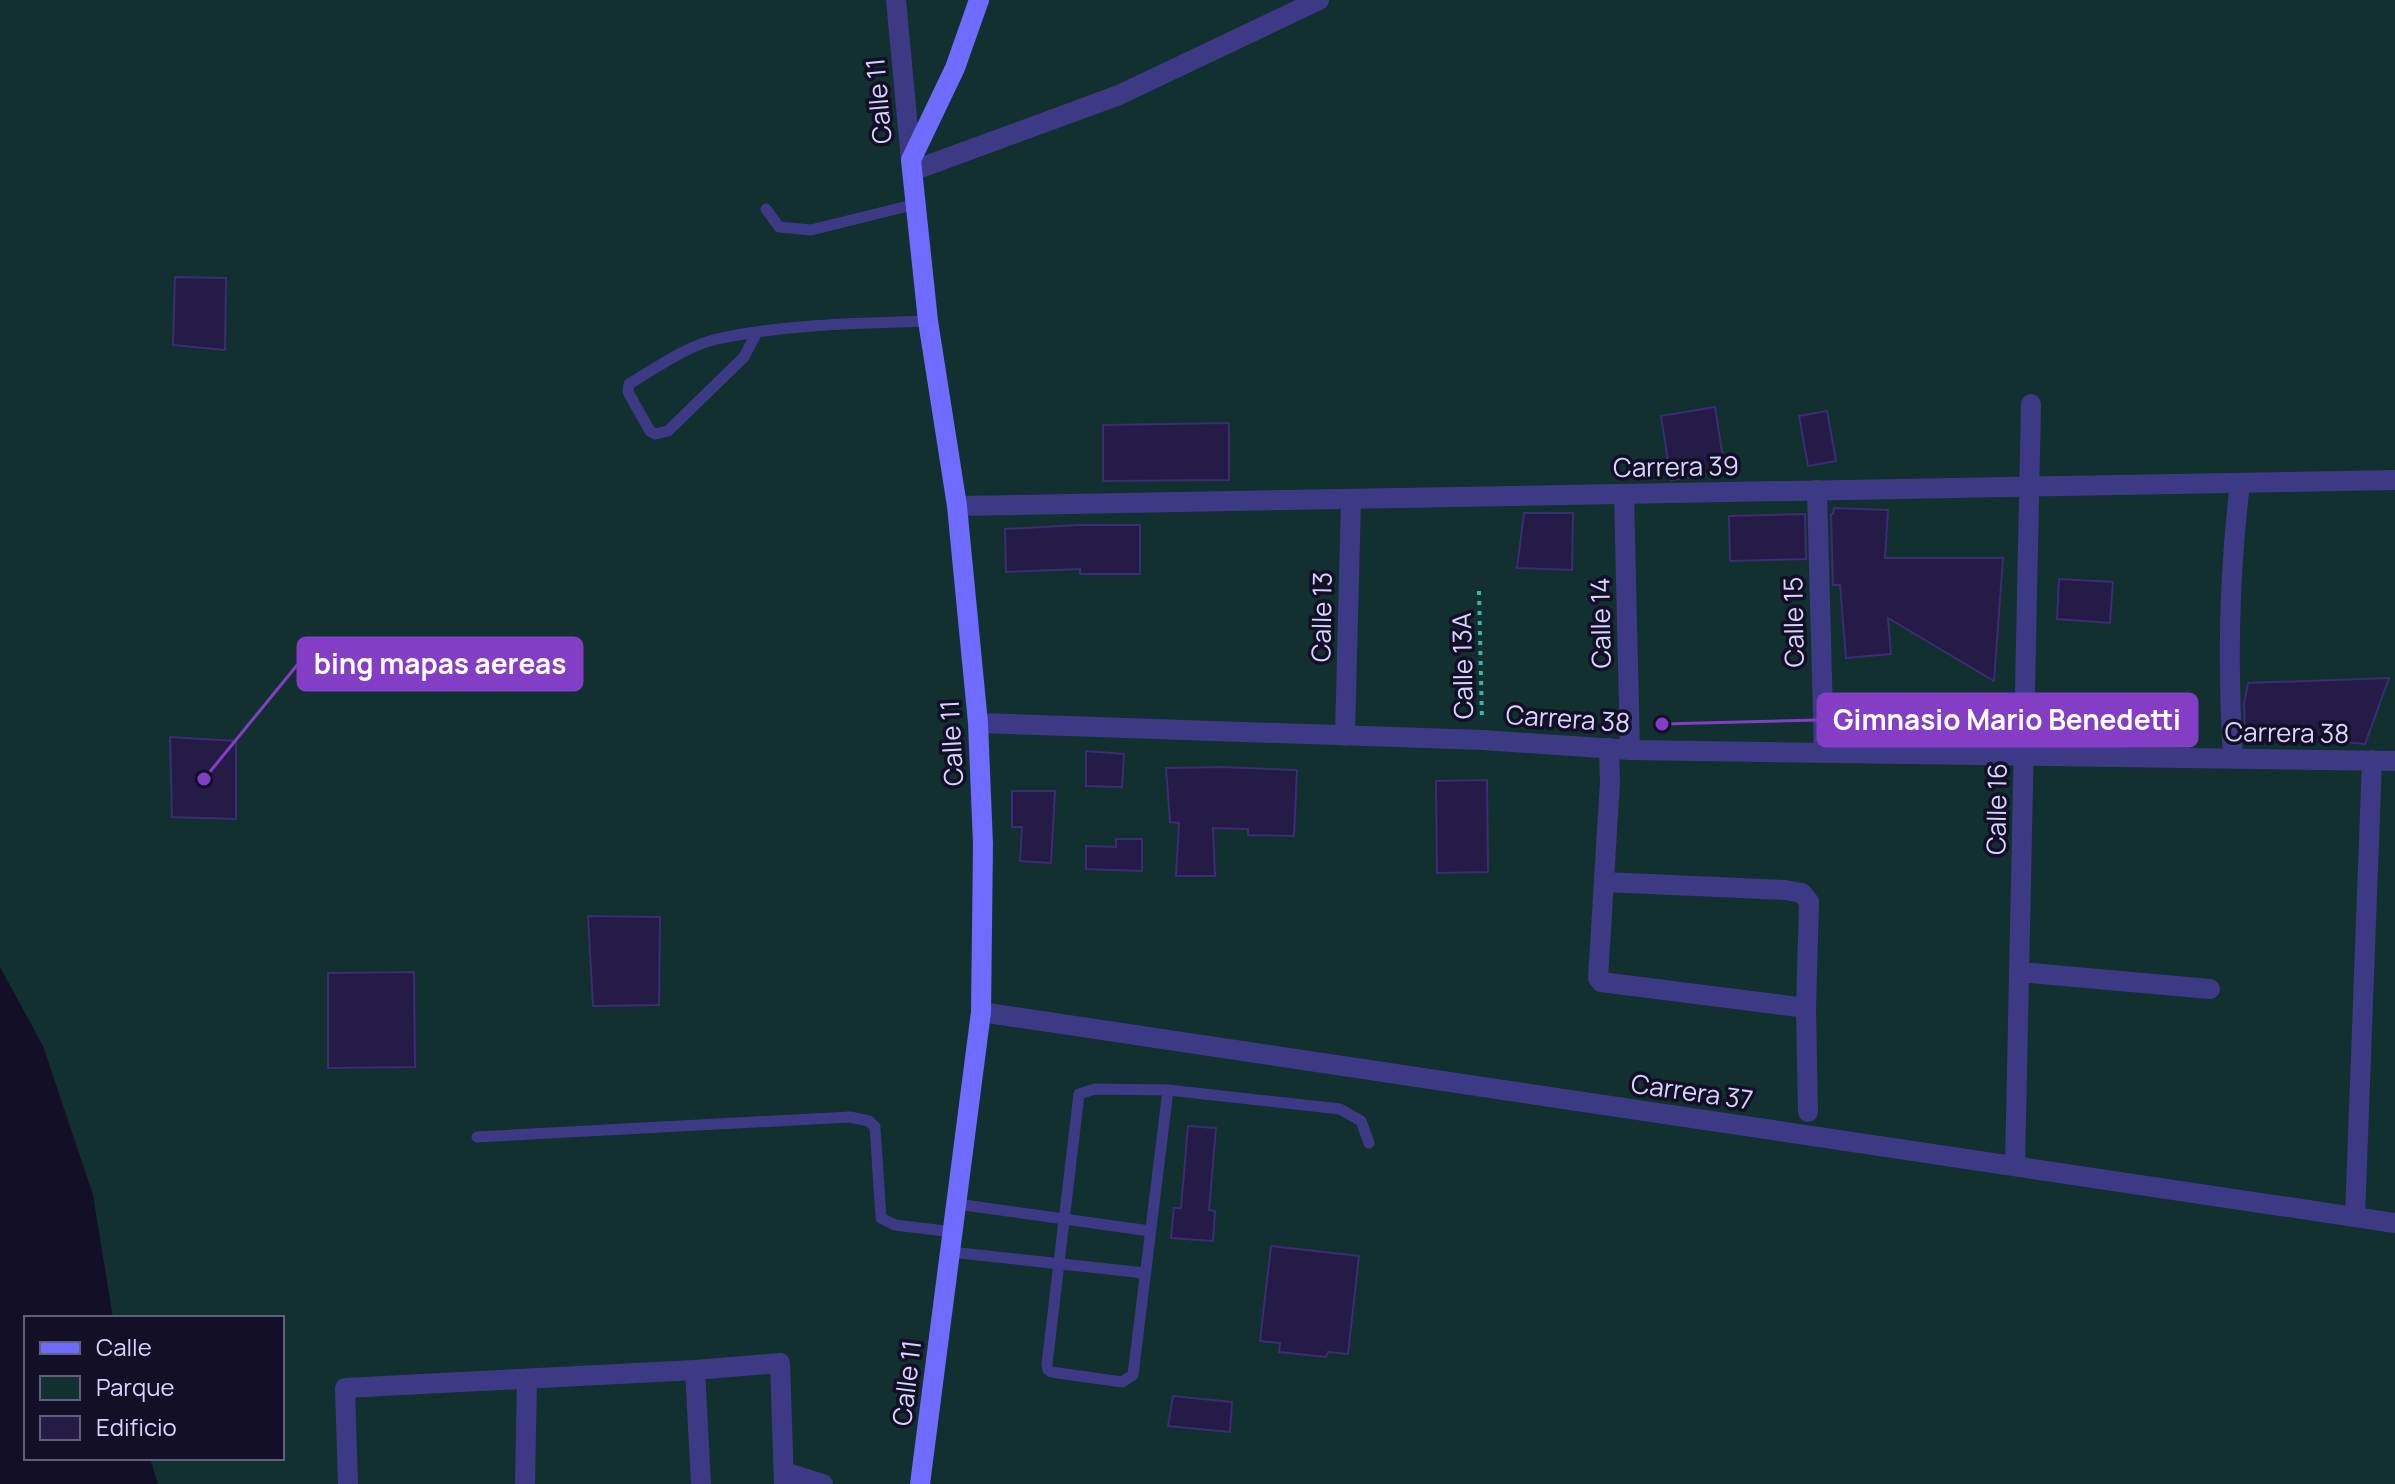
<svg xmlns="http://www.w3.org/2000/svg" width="2395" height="1484" viewBox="0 0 2395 1484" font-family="Manrope,sans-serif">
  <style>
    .green { fill: #12302f }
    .building { fill: #241b47; stroke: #3b2d73; stroke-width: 2 }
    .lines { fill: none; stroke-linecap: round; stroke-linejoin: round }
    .path { stroke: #2fb8b0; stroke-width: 4; stroke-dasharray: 4 6; stroke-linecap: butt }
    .lane { stroke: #3d3a85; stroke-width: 11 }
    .street { stroke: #3d3a85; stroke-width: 20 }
    .secondary { stroke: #6f6bff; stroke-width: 20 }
    .labels { text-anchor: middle; stroke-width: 7; stroke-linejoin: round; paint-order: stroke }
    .street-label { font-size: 26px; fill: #d9d4ff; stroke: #130f26 }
    .leader { fill: none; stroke: #843dc5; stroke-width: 3 }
    .callout-dot { fill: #843dc5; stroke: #130f26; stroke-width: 3 }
    .callout { fill: #843dc5; stroke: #843dc5; stroke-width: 3 }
    .callout-label { font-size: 28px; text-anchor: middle; font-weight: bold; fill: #fff }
  </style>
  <rect width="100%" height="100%" fill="#130f26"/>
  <!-- green -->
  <polygon class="green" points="0,0 2395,0 2395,1484 158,1484 150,1458 282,1458 282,1318 113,1318 93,1195 43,1046 0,967"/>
  <!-- building -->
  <g class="building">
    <polygon points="175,277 226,278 225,350 173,345"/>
    <polygon points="1715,407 1725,471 1671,480 1661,416"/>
    <polygon points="1827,411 1836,461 1808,466 1799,416"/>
    <polygon points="1229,423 1229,480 1103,481 1103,425"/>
    <polygon points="1834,508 1888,510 1885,558 2003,558 1994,681 1888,618 1891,654 1846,658 1840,585 1833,585 1831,514 1833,514"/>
    <polygon points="1524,513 1573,513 1572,570 1517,568"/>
    <polygon points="1805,514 1806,559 1730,561 1729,516"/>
    <polygon points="1079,525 1140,525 1140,574 1080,574 1080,569 1006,572 1005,529"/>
    <polygon points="2059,579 2113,582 2110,623 2057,619"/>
    <polygon points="2389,678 2365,744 2245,733 2244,704 2248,683"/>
    <polygon points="170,737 236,741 236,819 172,817"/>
    <polygon points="1086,751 1124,754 1122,787 1086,786"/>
    <polygon points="1222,767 1297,770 1294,836 1248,835 1248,829 1213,828 1215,876 1176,876 1179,823 1170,822 1166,768"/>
    <polygon points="1487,780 1488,872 1437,873 1436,781"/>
    <polygon points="1012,791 1055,791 1051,863 1020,861 1022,827 1012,827"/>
    <polygon points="1116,839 1142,839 1142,871 1086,869 1086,846 1116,847"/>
    <polygon points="588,916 660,917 659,1005 593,1006"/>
    <polygon points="414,972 415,1067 328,1068 328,973"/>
    <polygon points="1188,1126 1216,1128 1209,1210 1215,1211 1213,1241 1171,1238 1174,1208 1181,1208"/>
    <polygon points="1271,1246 1359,1256 1348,1354 1328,1352 1326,1357 1279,1352 1280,1343 1260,1341"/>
    <polygon points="1173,1396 1232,1402 1230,1432 1168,1426"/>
  </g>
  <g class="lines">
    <!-- path -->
    <polyline class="path" points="1479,591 1482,721"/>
    <!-- lane -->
    <g class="lane">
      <polyline points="766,209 779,227 811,230 916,204"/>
      <path d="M 756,334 L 744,357 L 668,431 L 655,434 L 650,431 L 628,392 L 629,384 C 656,368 686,346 717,339 C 786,324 858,323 928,321"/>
      <polygon points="1095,1089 1168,1090 1133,1375 1122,1382 1051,1372 1048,1370 1047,1364 1079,1094"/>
      <polyline points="1168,1090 1340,1109 1361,1121 1369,1143"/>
      <polyline points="477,1137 850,1117 869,1121 875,1127 881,1218 895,1225 953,1232"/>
      <polyline points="957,1204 1150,1231"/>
      <polyline points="950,1252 1145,1273"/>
    </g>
    <!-- street -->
    <g class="street">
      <polyline points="896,0 911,160"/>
      <polyline points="912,171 1119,95 1319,0"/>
      <polyline points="1817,490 1824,753"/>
      <polyline points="1624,494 1630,750"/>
      <polyline points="957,506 2395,480"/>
      <polyline points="978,723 1483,740 1630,750 2395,761"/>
      <polyline points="1345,736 1351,499"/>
      <polyline points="1609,748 1610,782 1598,978 1601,982 1806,1008"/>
      <path d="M 2233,758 C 2227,665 2229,575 2240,483"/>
      <polyline points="1604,882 1785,890 1802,893 1809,902 1806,1008 1808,1112"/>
      <polyline points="2019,972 2210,989"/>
      <polyline points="981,1012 2395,1223"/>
      <polyline points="2015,1166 2031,404"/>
      <polyline points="2355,1217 2372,760"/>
      <polyline points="695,1370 701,1484"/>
      <polyline points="784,1472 823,1484"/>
      <polyline points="348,1484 345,1388 695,1370 780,1363 784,1484"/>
      <polyline points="525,1484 527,1379"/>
    </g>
    <!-- secondary -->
    <polyline class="secondary" points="920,1484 981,1012 983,844 978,723 957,506 928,321 911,160 955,68 979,0"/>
  </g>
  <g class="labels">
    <!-- street labels -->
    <g class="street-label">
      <text transform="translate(879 101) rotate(-95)" y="9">Calle 11</text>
      <text transform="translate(1676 467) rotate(-1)" y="9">Carrera 39</text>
      <text transform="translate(1322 617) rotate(-89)" y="9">Calle 13</text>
      <text transform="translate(1794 622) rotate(-91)" y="9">Calle 15</text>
      <text transform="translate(1601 623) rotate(-91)" y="9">Calle 14</text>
      <text transform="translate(1463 666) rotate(-91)" y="9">Calle 13A</text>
      <text transform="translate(1568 719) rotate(4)" y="9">Carrera 38</text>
      <text transform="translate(2287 733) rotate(1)" y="9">Carrera 38</text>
      <text transform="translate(952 743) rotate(-93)" y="9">Calle 11</text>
      <text transform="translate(1997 809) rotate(-89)" y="9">Calle 16</text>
      <text transform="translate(1692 1092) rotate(8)" y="9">Carrera 37</text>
      <text transform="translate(907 1383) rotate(-83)" y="9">Calle 11</text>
    </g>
  </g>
  <!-- callouts -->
  <path class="leader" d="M204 779L298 664M1662 724L1818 720"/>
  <g class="callout-dot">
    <circle cx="204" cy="779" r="8"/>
    <circle cx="1662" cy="724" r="8"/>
  </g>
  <g class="callout">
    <rect x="298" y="638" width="284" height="52" rx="8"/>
    <rect x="1818" y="694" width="379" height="52" rx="8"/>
  </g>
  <g class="callout-label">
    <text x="440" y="674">bing mapas aereas</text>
    <text x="2007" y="730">Gimnasio Mario Benedetti</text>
  </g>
  <!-- legend -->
  <rect x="24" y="1316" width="260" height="144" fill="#130f26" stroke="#625e7d" stroke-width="2"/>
  <rect x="40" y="1342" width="40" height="12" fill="#6f6bff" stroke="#625e7d" stroke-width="2"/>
  <text x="96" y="1356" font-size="24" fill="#d9d4ff">Calle</text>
  <rect x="40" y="1376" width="40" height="24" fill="#12302f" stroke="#625e7d" stroke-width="2"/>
  <text x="96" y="1396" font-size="24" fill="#d9d4ff">Parque</text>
  <rect x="40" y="1416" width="40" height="24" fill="#241b47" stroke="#625e7d" stroke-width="2"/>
  <text x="96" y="1436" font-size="24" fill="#d9d4ff">Edificio</text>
</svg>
